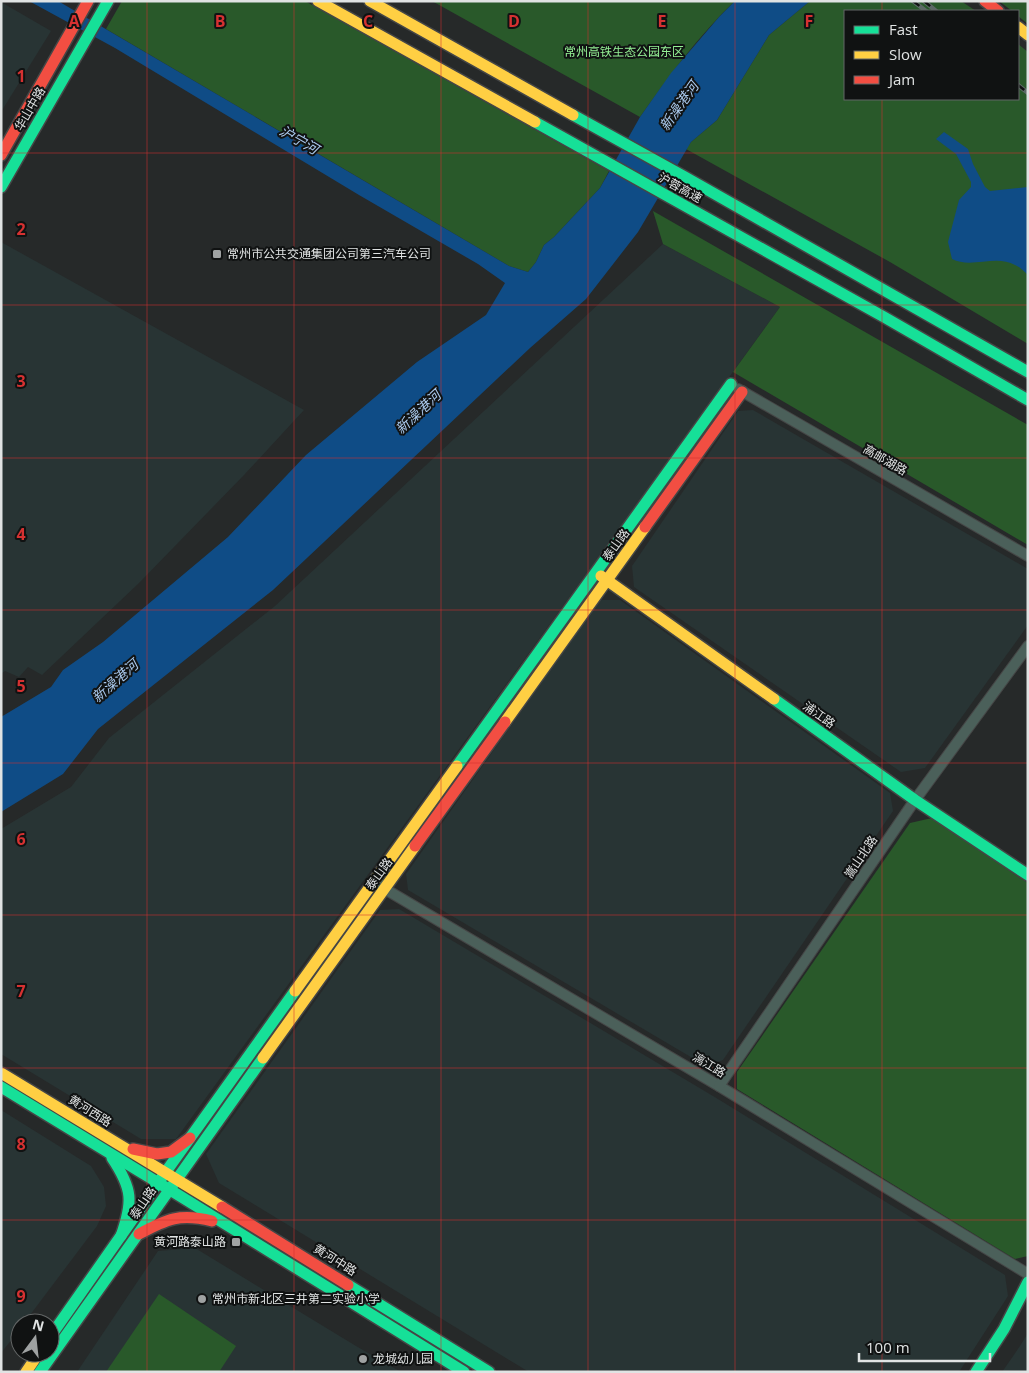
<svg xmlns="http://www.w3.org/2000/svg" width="1029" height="1373" viewBox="0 0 1029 1373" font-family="'Open Sans','Noto Sans SC',sans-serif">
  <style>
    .built { fill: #283434 }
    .green { fill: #29592a }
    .water { fill: #0f4c86 }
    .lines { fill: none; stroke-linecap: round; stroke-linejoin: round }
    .street-casing { stroke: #454646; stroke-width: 12 }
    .fast-casing { stroke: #454646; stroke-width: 14 }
    .slow-casing { stroke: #454646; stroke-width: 14 }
    .jam-casing { stroke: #454646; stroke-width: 14 }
    .street { stroke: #4b605a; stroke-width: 10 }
    .fast { stroke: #16e098; stroke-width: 11 }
    .slow { stroke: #ffcf43; stroke-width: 11 }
    .jam { stroke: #f24e42; stroke-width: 11 }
    .rail-casing { stroke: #5c6965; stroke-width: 4.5 }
    .rail { stroke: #101212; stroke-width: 2.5; stroke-dasharray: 8; stroke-linecap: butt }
    .grid { fill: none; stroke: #d63131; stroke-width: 1; stroke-opacity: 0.55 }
    .poi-dot { fill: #9fa2a2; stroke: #101212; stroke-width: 2 }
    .labels { text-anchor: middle; stroke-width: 4; stroke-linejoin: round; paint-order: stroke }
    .park-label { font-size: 12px; fill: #95f195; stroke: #101212 }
    .street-label { font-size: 12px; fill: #e0e3e3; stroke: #101212 }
    .poi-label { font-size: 12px; fill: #e0e3e3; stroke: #101212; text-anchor: start }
    .water-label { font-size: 14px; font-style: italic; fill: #abcaee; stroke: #101212 }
    .grid-label { font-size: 16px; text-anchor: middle; font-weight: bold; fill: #d63131; stroke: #101212; stroke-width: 4; stroke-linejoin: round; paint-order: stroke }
  </style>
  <rect width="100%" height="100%" fill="#262929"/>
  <!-- built -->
  <g class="built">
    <polygon points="1,2 51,31 1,112"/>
    <polygon points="1,242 304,410 244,475 139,583 42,675 28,667 19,677 5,671 1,674"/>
    <polygon points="663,244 780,307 176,1139 141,1139 1,1054 1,829 71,787 109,738 275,606"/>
    <polygon points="753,410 1028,569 1028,625 925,768 901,772 634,587 632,566 738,411"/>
    <polygon points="600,600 620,600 890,793 893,811 723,1060 706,1066 408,890 406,874"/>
    <polygon points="399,909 713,1096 1005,1275 1008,1296 959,1372 529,1372 219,1183 206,1154 380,910"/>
    <polygon points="1,1110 91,1166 104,1187 106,1206 97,1226 24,1323 20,1323 20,1329 1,1353"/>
    <polygon points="195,1248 356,1346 401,1372 77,1372 158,1251"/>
    <polygon points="1028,1333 1028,1372 1002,1372 1020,1346"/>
  </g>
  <!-- green -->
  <g class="green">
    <polygon points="122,1 305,1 609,171 600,188 554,237 544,245 536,262 528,272 509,266 106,29"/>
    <path d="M 432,1 L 735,1 C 698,36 669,76 640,117 Z"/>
    <polygon points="810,1 961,1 976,11 845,11 845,99 1018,99 1018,44 1028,52 1028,344 890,262 686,149 691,142 717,120 769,35"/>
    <polygon points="999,1 1028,1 1028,24 1018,16 1018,11 1012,11"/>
    <polygon points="653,211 1028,425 1028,545 733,372 780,307 663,244"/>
    <polygon points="932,818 1028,883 1028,1256 1015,1259 737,1089 737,1072 910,823"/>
    <polygon points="159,1294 236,1346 219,1372 106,1372"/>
  </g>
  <!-- water -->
  <g class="water">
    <polygon points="29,1 58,1 509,266 528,272 536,262 544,245 554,237 600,188 640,117 671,73 719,17 735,1 810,1 769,35 717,120 691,142 638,232 586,299 530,348 273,590 98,729 63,774 1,812 1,717 51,687 63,670 103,642 228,537 306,455 417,362 486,315 505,283 478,264 359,195 115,48"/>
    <path d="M 944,132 L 968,149 L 973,164 L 985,187 L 990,191 L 1028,187 L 1028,275 C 1024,271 1020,267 1015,265 C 996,254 971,269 952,259 L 948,242 L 959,200 L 971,187 L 971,182 L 956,154 L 936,139 Z"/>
  </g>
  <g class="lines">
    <defs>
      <g id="street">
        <polyline points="738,389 1028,556"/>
        <polyline points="380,884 385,889 719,1086 1028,1274"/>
        <polyline points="719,1086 915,800 1028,646"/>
      </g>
      <g id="fast">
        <polyline points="573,115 685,177 1028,372"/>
        <polyline points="535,122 884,317 1028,400"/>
        <polyline points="1,187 108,1"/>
        <polyline points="774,699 915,800 1028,875"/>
        <polyline points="457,766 731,384"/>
        <polyline points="1,1087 180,1196 464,1372"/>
        <path d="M 112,1158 C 133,1189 133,1202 121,1236"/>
        <polyline points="348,1285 489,1372"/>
        <polyline points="50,1337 165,1173 295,991"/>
        <polyline points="40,1372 263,1058"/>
        <polyline points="976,1372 1004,1329 1028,1282"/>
      </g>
      <g id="slow">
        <polyline points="318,1 535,122"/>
        <polyline points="370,1 573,115"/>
        <polyline points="1018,27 1028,35"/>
        <polyline points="601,576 774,699"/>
        <polyline points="505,722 645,527"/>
        <polyline points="295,991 457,766"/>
        <polyline points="263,1058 415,846"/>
        <polyline points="1,1073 222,1207"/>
        <polyline points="26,1372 39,1353"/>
      </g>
      <g id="jam">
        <polyline points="985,1 998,11"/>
        <polyline points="1,155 88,1"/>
        <polyline points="645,527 742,392"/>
        <polyline points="415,846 505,722"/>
        <polyline points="133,1149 157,1154 171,1152 190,1138"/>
        <polyline points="222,1207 348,1285"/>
        <path d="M 139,1234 C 167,1219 180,1213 212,1221"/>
      </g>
    </defs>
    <!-- street casing -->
    <use href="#street" class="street-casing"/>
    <!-- fast casing -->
    <use href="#fast" class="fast-casing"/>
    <!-- slow casing -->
    <use href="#slow" class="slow-casing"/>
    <!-- jam casing -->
    <use href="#jam" class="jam-casing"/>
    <!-- street -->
    <use href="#street" class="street"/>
    <!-- fast -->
    <use href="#fast" class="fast"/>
    <!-- slow -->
    <use href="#slow" class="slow"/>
    <!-- jam -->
    <use href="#jam" class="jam"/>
    <defs>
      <g id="rail">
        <polyline points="913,1 926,11"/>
        <polyline points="924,1 936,11"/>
        <polyline points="1018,85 1028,93"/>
      </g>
    </defs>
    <!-- rail casing -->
    <use href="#rail" class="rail-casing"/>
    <!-- rail -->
    <use href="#rail" class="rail"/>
  </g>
  <!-- grid -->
  <path class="grid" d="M 147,1 L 147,1372M 294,1 L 294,1372M 441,1 L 441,1372M 588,1 L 588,1372M 735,1 L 735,1372M 882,1 L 882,11M 882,99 L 882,1372M 1,153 L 1028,153M 1,305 L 1028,305M 1,458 L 1028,458M 1,610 L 1028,610M 1,763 L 1028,763M 1,915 L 1028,915M 1,1068 L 1028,1068M 1,1220 L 1028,1220"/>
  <!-- markers -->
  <g class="poi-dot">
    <rect x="212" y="249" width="10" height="10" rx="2.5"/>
    <rect x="231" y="1237" width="10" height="10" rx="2.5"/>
    <circle cx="202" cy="1299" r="5"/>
    <circle cx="363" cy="1359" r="5"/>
  </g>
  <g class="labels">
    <!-- park labels -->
    <g class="park-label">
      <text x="624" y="56">常州高铁生态公园东区</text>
    </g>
    <!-- street labels -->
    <g class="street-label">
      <text transform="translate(30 109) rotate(-60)" y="4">华山中路</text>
      <text transform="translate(680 188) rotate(29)" y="4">沪蓉高速</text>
      <text transform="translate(885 460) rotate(30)" y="4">高邮湖路</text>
      <text transform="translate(616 545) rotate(-54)" y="4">泰山路</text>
      <text transform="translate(819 715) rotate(35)" y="4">浦江路</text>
      <text transform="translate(861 857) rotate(-56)" y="4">嵩山北路</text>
      <text transform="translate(379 874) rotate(-54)" y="4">泰山路</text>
      <text transform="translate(709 1065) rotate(31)" y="4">漓江路</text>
      <text transform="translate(90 1111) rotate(32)" y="4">黄河西路</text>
      <text transform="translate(143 1203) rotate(-56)" y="4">泰山路</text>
      <text transform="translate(335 1260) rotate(32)" y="4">黄河中路</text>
    </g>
    <!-- poi labels -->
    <g class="poi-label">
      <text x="227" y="258">常州市公共交通集团公司第三汽车公司</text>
      <text x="226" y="1246" text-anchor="end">黄河路泰山路</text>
      <text x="212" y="1303">常州市新北区三井第二实验小学</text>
      <text x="373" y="1363">龙城幼儿园</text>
    </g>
    <!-- water labels -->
    <g class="water-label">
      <text transform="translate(679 106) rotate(-55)" y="5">新澡港河</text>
      <text transform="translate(299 140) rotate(30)" y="5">沪宁河</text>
      <text transform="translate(418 412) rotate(-43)" y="5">新澡港河</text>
      <text transform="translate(115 681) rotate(-41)" y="5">新澡港河</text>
    </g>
  </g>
  <g class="grid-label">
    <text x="74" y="27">A</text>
    <text x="220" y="27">B</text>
    <text x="368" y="27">C</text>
    <text x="514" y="27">D</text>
    <text x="662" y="27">E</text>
    <text x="809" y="27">F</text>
    <text x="21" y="82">1</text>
    <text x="21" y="235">2</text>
    <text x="21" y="387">3</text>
    <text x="21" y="540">4</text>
    <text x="21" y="692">5</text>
    <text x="21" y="845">6</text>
    <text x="21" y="997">7</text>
    <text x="21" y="1150">8</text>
    <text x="21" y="1302">9</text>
  </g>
  <!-- border -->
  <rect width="1029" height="1373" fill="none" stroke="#e0e3e3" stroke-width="5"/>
  <!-- legend -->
  <rect x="844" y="10" width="175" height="90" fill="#101212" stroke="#636666"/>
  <rect x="854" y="26" width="25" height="8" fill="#16e098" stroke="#636666"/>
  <text x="889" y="35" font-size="15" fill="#e0e3e3">Fast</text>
  <rect x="854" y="51" width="25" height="8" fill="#ffcf43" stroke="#636666"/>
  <text x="889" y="60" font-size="15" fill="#e0e3e3">Slow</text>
  <rect x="854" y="76" width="25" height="8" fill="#f24e42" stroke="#636666"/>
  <text x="889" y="85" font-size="15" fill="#e0e3e3">Jam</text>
  <!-- north arrow -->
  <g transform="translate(35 1338) rotate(15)"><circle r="24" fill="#101212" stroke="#636666"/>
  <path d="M0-4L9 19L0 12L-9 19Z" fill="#9fa2a2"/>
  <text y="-8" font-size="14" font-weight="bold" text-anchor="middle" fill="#e0e3e3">N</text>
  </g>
  <!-- scale -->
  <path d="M859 1353v8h131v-8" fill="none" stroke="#e0e3e3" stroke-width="2.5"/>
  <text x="866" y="1353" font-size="15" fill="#e0e3e3" stroke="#101212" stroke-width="4" paint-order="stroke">100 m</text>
</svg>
